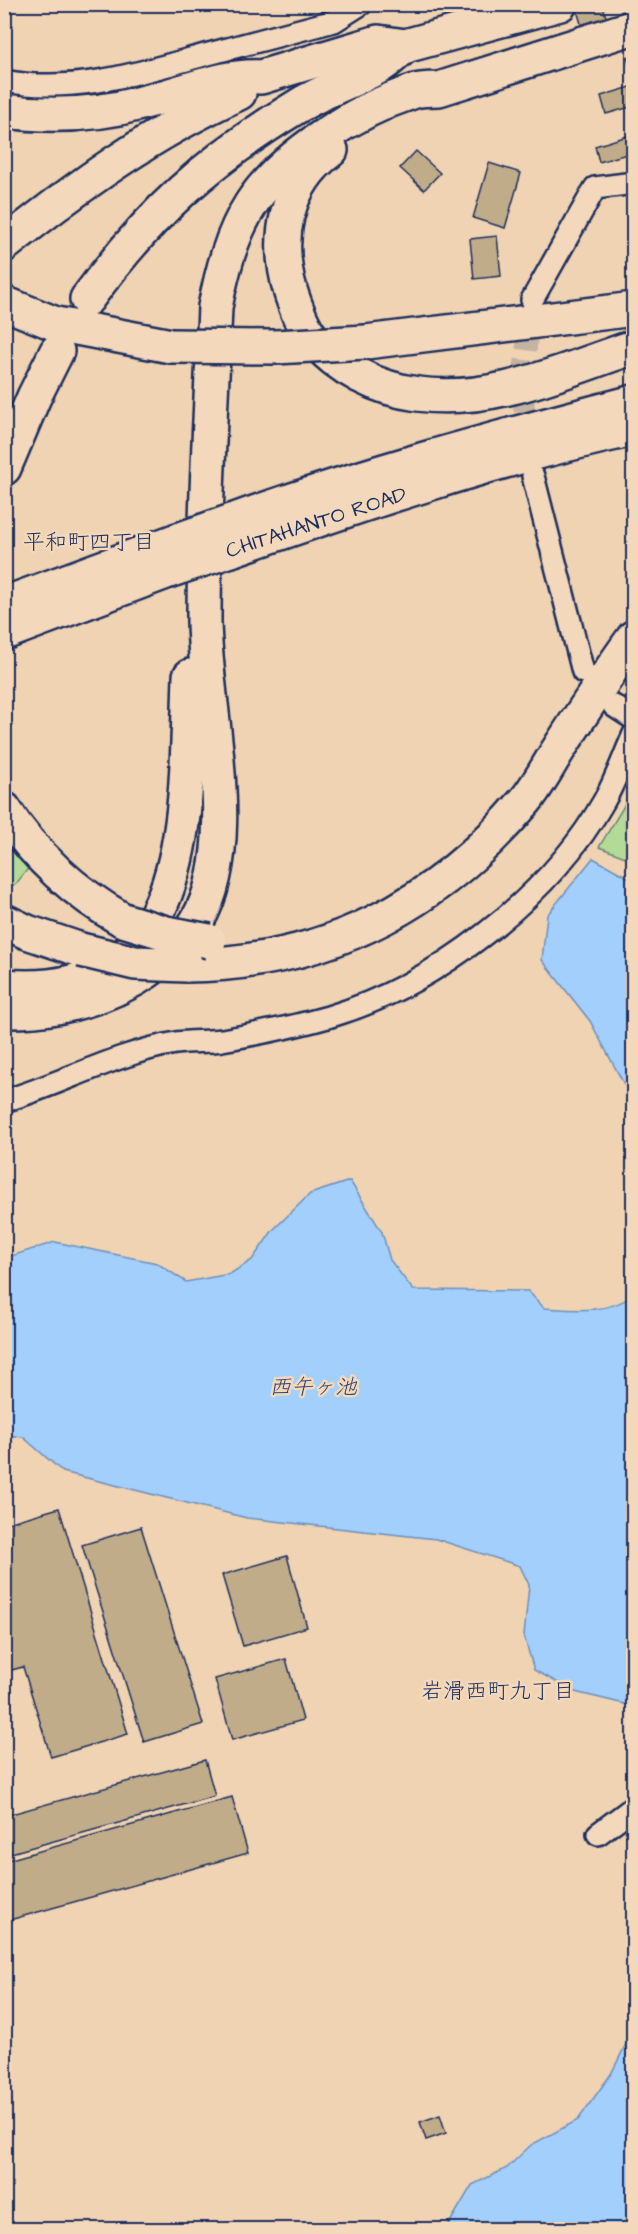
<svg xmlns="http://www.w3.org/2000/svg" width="638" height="2234" viewBox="0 0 638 2234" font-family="'Architects Daughter','Klee One',sans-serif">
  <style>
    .green { fill: #b3db97; stroke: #67857a; stroke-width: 1.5 }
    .water { fill: #a2cffc; stroke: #6c8fbd; stroke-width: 1.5 }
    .building { fill: #c1ac89; stroke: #1b2f5e; stroke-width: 1.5 }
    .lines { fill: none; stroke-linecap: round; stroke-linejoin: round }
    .minor-tunnel { stroke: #c5b2a1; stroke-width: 21; stroke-dasharray: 21 10; stroke-linecap: butt }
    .minor-casing { stroke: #1b2f5e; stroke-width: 26 }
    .motorway-casing { stroke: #1b2f5e; stroke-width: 38 }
    .minor { stroke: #f4d8bb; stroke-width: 21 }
    .motorway { stroke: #f4d8bb; stroke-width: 33 }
    .motorway-bridge-casing { stroke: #1b2f5e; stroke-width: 38; stroke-linecap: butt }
    .motorway-bridge { stroke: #f4d8bb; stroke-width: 33 }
    .labels { text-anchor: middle; stroke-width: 5; stroke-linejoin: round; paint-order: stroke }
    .street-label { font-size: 21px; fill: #1b2f5e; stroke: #f4d8bb }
    .neighbourhood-label { font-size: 22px; fill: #1b2f5e; stroke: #f4d8bb }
    .water-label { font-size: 22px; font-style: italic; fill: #2f4776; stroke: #f4d8bb }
  </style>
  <rect width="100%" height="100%" fill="#efd3b2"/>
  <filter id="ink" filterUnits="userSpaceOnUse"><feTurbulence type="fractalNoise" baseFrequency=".0167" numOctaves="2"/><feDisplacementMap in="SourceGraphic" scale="12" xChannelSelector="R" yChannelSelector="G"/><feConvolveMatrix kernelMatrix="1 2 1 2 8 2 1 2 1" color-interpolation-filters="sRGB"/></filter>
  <g filter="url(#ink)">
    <!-- green -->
    <g class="green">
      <polygon points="633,791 633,860 599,847"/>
      <polygon points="4,810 31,865 16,884 5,889"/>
    </g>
    <!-- water -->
    <g class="water">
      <polygon points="593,858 633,880 633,1101 590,1021 542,960 547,915"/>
      <path d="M 350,1181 L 382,1232 L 390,1260 L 413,1290 L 528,1291 L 544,1308 C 575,1310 608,1314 633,1295 L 633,1706 L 575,1692 L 534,1670 L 524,1636 L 529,1585 L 520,1566 L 436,1539 L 247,1518 L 63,1472 L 23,1437 L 5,1435 L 5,1258 L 55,1242 L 157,1263 L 186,1282 L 230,1274 L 252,1260 L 273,1230 L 310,1194 Z"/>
      <polygon points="633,2030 633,2229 446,2229 472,2185 507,2168 531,2145 578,2120 611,2074"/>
    </g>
    <!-- building -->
    <g class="building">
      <polygon points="575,4 602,4 615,45 590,53"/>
      <polygon points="634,55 634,79 627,57"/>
      <polygon points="634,86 634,106 606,114 601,96"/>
      <polygon points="634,134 634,152 599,162 595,146"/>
      <polygon points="416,151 440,173 424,190 400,168"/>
      <polygon points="489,163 521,173 505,228 473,218"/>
      <polygon points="497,236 501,276 474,279 470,239"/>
      <polygon points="59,1508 128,1734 51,1757 23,1667 4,1672 4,1524"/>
      <polygon points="141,1527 203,1724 144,1742 82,1545"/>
      <polygon points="287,1556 307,1627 243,1646 222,1575"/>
      <polygon points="286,1659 303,1720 232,1740 215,1679"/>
      <polygon points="205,1760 215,1796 4,1855 4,1816"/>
      <polygon points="232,1797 248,1853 6,1921 4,1861"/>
      <polygon points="440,2115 446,2133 426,2140 420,2122"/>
    </g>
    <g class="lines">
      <!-- minor-tunnel -->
      <polyline class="minor-tunnel" points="524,443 524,366 531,310"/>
      <defs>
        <g id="minor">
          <path d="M 4,81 C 72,94 136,74 201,56 C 245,44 290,33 334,21 L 361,4"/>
          <polyline points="532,300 595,188 634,183"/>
          <polyline points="533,476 583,672"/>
          <polyline points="614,706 634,719"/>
          <path d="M 4,1101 C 62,1084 116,1053 176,1043 C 191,1041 207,1042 222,1040 C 257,1034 293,1027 328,1017 C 434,986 550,897 604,801 C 616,780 624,756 634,734"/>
          <polyline points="598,1834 634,1807"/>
        </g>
        <g id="motorway">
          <path d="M 4,111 C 50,117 97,115 141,103 C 180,94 221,75 261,77 L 378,42 L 405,46 L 560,4"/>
          <path d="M 331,150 C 284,185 275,240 291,293 C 296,308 302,326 312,338 C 339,369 377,389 418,394 C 494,404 564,370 634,347"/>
          <path d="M 4,245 C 78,186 153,132 239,93"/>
          <path d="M 87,299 C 150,213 207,161 298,106 C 324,90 353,81 380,66 C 389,61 397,52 405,46"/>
          <polyline points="4,303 56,324 171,346"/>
          <polyline points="366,342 634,309"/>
          <polyline points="4,468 34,397 57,351"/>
          <path d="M 229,522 C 361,474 497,438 634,402"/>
          <path d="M 231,550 C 363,504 497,458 634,429"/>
          <polyline points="4,604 175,541"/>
          <polyline points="4,633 174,569"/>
          <path d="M 4,809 C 35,857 74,892 123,920"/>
          <polyline points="4,921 27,932 81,950"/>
          <path d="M 186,965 C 325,964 436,907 526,800 C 539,784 549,764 560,747 C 584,710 608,673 634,637"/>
          <path d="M 4,986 C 197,1003 185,810 190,676"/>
          <path d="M 4,1011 C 50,1012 95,1001 135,979 C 160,964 182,946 197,921 C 243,843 205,708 204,621 C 204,516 211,412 215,307 C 222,272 231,235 251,204 C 283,155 357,110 412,92 C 420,89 430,89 439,89 L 634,27"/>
        </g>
      </defs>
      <!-- minor casing -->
      <use href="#minor" class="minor-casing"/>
      <!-- motorway casing -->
      <use href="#motorway" class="motorway-casing"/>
      <!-- minor -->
      <use href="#minor" class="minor"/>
      <!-- motorway -->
      <use href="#motorway" class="motorway"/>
      <defs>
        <g id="motorway-bridge">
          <polyline points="171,346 275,347 366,342"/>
          <polyline points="175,541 229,522"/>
          <polyline points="174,569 231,550"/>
          <polyline points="123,920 166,933 209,941"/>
          <polyline points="81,950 135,963 186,965"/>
        </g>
      </defs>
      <!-- motorway-bridge casing -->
      <use href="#motorway-bridge" class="motorway-bridge-casing"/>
      <!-- motorway-bridge -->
      <use href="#motorway-bridge" class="motorway-bridge"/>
    </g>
  </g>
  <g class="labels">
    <!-- street labels -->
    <g class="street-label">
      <text transform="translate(316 522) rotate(-18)" y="7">CHITAHANTO ROAD</text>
    </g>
    <!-- neighbourhood labels -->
    <g class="neighbourhood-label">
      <text x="89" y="549">平和町四丁目</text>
      <text x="498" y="1698">岩滑西町九丁目</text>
    </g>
    <!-- water labels -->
    <g class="water-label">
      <text x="313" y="1394">西午ヶ池</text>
    </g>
  </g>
  <!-- margin -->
  <rect width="638" height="2234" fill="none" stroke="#f4d8bb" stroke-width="24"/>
  <rect x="12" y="12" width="614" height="2210" fill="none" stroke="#1b2f5e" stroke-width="2" filter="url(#ink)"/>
</svg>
